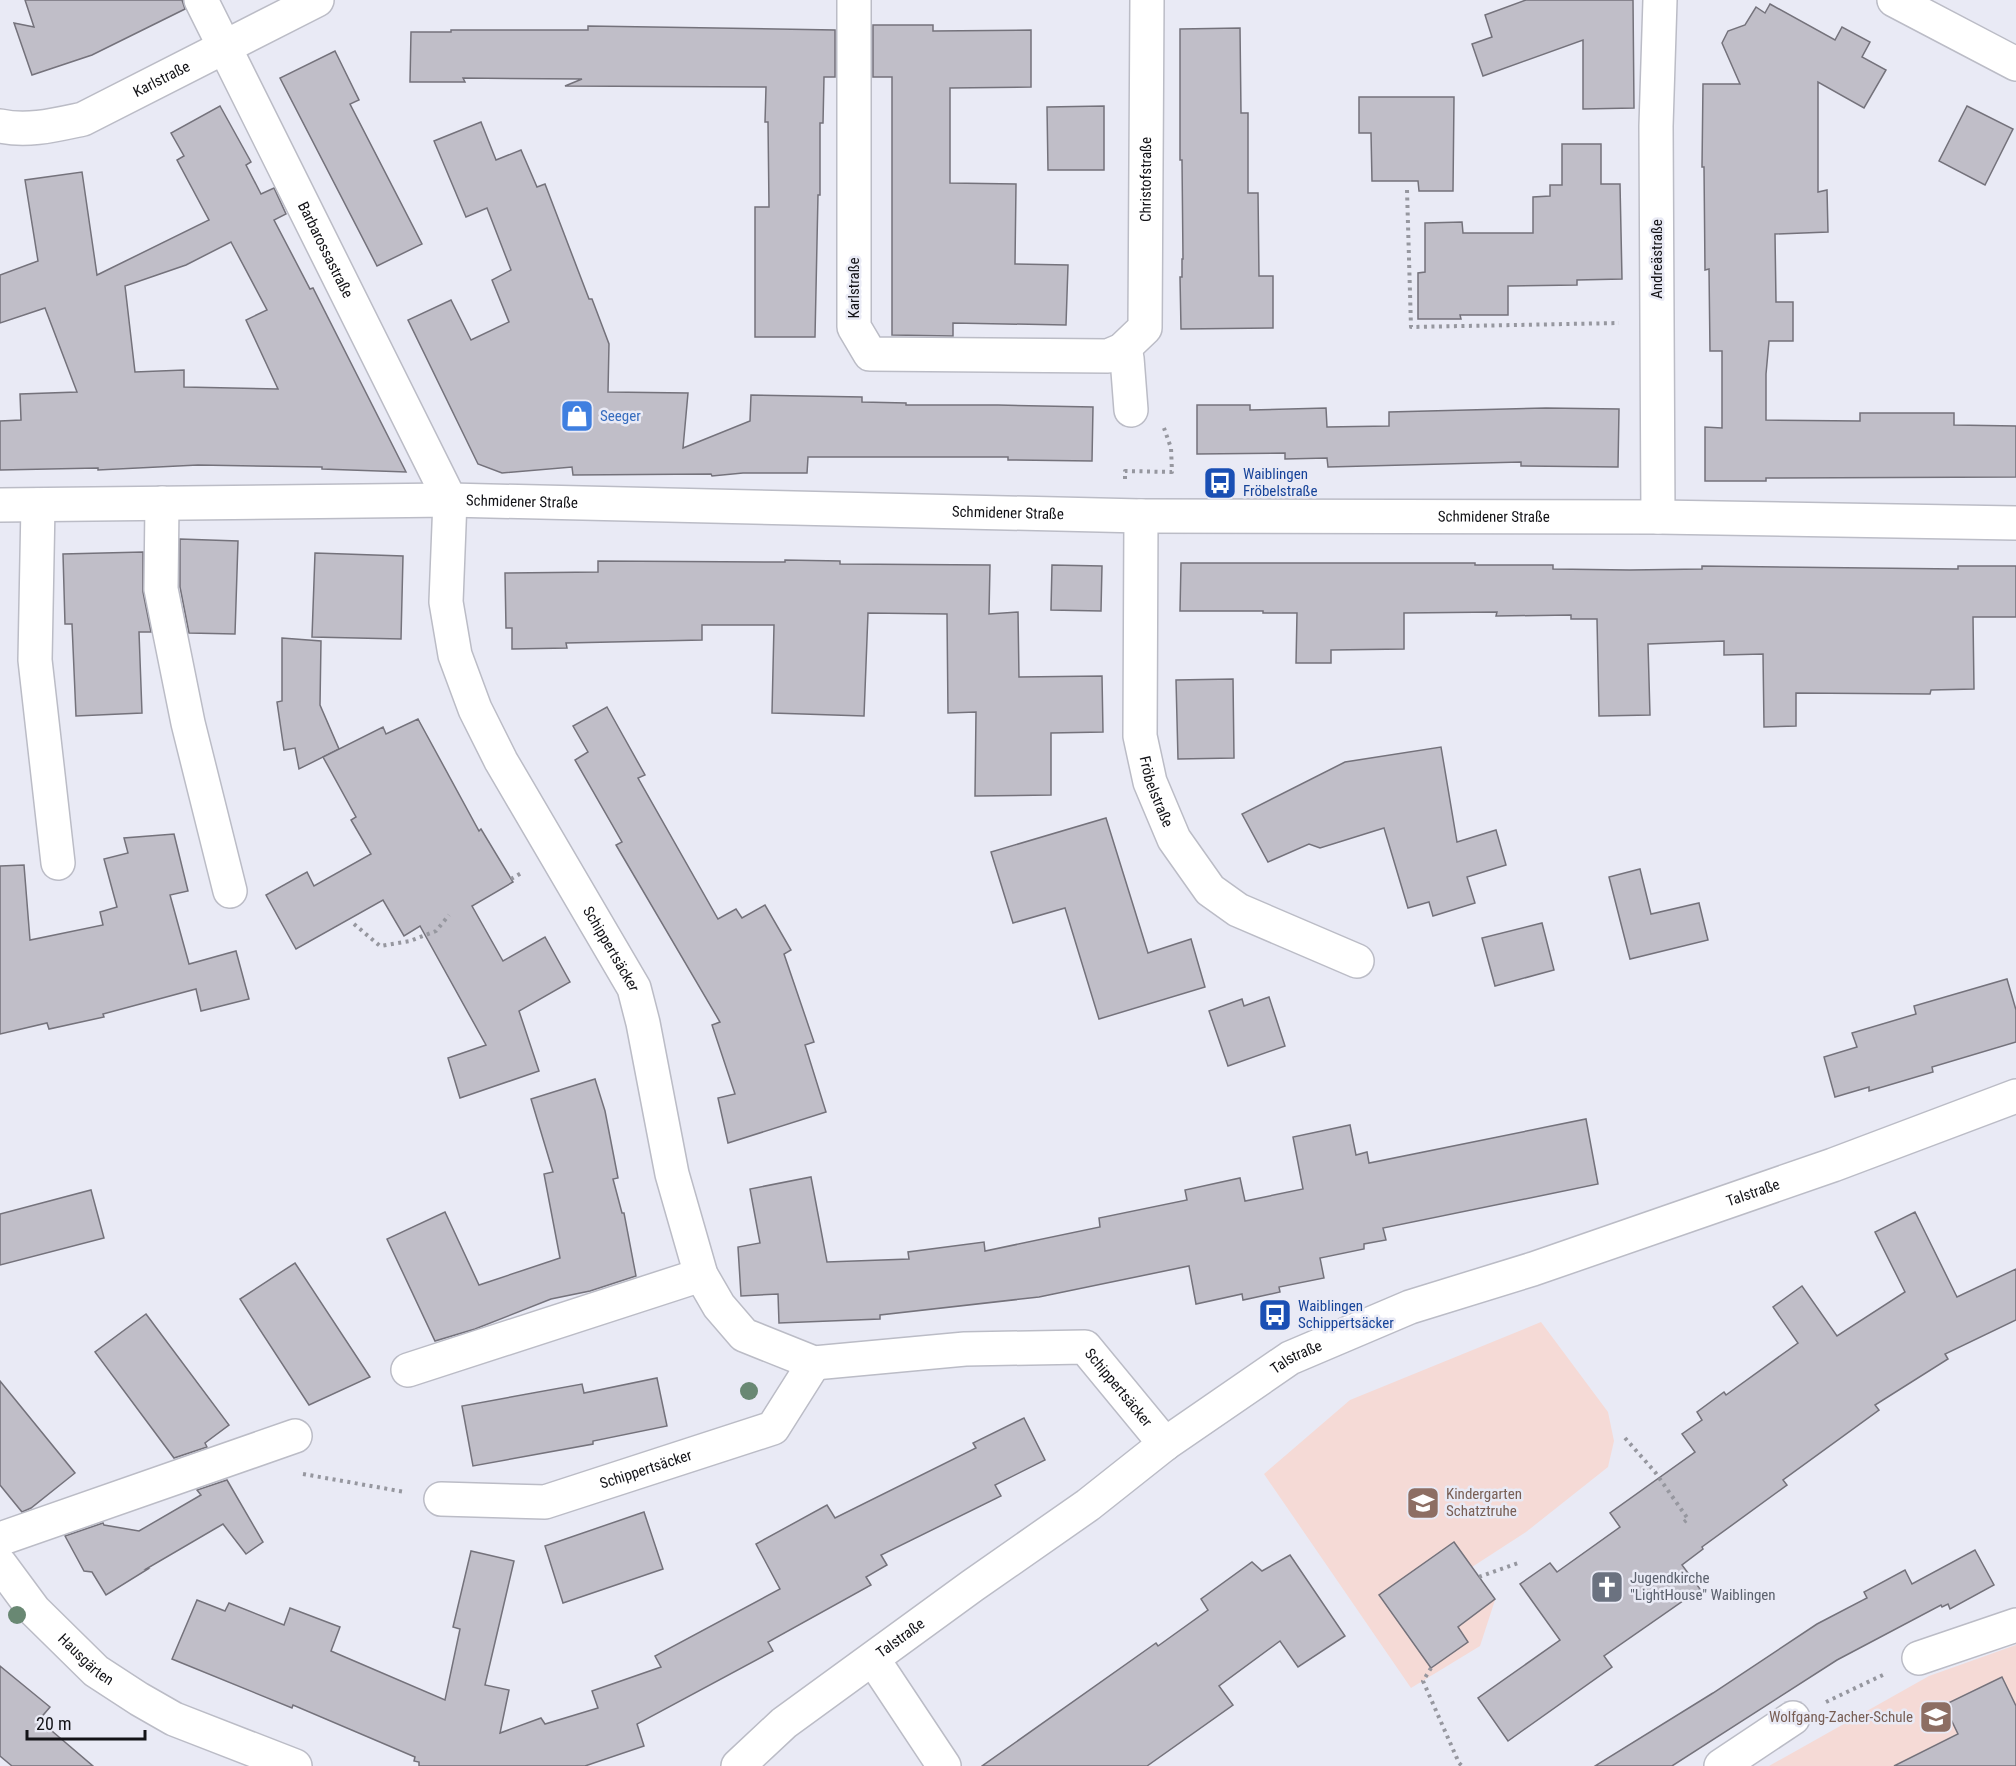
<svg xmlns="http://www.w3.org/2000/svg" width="2016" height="1766" viewBox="0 0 2016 1766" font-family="'Roboto Condensed',sans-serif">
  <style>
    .education { fill: #f5dad6 }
    .building { fill: #c0bec8; stroke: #74727b; stroke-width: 1.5; fill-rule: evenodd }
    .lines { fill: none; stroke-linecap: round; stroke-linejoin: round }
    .minor-casing { stroke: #bbbcc6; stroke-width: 36 }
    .path { stroke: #96979f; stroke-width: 4; stroke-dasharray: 3 4.5; stroke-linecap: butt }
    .minor { stroke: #fff; stroke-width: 33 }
    .tree { fill: #698873 }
    .labels { text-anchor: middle; stroke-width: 5; stroke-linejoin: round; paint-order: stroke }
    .street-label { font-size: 15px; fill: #131317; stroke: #e9eaf5 }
    .shop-label { font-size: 15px; fill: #366cbe; stroke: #e9eaf5; text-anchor: start }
    .transit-label { font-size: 15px; fill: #164399; stroke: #e9eaf5; text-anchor: start }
    .education-label { font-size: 15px; fill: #785e54; stroke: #e9eaf5; text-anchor: start }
    .worship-label { font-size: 15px; fill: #5b616d; stroke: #e9eaf5; text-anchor: start }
  </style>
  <rect width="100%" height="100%" fill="#e9eaf5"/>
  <!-- education -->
  <g class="education">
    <polygon points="1541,1322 1608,1412 1614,1441 1608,1467 1526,1532 1472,1567 1495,1600 1480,1646 1411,1688 1264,1474 1350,1400"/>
    <polygon points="2016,1645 2016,1766 1769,1766 1929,1676"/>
  </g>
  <!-- building -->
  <g class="building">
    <polygon points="25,0 182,0 185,9 92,55 32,75 14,23 34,27"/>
    <polygon points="1526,0 1633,0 1634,108 1583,109 1583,40 1483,76 1472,44 1492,37 1485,15"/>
    <polygon points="1770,4 1835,40 1842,27 1870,42 1862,57 1886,70 1864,108 1818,82 1818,192 1827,190 1828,232 1775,234 1776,302 1793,302 1793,341 1769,341 1766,374 1766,420 1860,421 1860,413 1954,413 1954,425 2016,426 2016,477 1766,478 1766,481 1705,481 1705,427 1722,428 1722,351 1710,351 1709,269 1705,270 1704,167 1702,167 1703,84 1740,84 1722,43 1728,31 1745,25 1756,7 1765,13"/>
    <polygon points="873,25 933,25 933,31 1031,30 1031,87 950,88 950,183 1016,184 1015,264 1068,265 1066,325 953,323 953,336 892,335 892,77 873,77"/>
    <polygon points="588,26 835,30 835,77 824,77 823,123 820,123 820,195 818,195 815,337 755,337 755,207 769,207 768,122 765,122 766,87 565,86 582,79 463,78 465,82 410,82 411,32 451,32 451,30 588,30"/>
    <polygon points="1240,28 1241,113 1248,113 1248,193 1258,193 1259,276 1273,276 1273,328 1181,329 1180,277 1182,277 1182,259 1183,259 1182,160 1180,160 1180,29"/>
    <polygon points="335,51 359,100 350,104 422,244 377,266 280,78"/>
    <polygon points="1359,97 1454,97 1453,191 1419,191 1418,181 1372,181 1371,133 1359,133"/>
    <path d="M 220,106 L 251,162 L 246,165 L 261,194 L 274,188 L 286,214 L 274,220 L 310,289 L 313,288 L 406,472 L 322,469 L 322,467 L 198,465 L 98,470 L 98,468 L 0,470 L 0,421 L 21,420 L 20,394 L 77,392 L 45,308 L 0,323 L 0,275 L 38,261 L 25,180 L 82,172 L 97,275 L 209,220 L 177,160 L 184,156 L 171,133 ZM 231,242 L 267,310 L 246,320 L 278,389 L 184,387 L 184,370 L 135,372 L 125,286 L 186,265 Z"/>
    <polygon points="1104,106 1104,170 1048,170 1047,107"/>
    <polygon points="1967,106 2013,129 1985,185 1939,161"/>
    <polygon points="481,122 496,160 521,150 537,187 545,184 589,299 592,299 609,344 608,392 688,393 683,448 750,421 751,395 862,397 862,402 906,403 906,405 998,405 1093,407 1092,461 1008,460 1008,457 808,457 807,473 743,473 712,476 711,474 573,475 572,467 502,473 478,464 408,320 451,300 471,340 509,322 492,280 511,270 487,208 466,217 434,141"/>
    <polygon points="1562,144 1601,144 1601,184 1620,184 1622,279 1577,280 1577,285 1508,286 1508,315 1460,315 1461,319 1418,319 1418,273 1425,272 1425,223 1462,222 1463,233 1533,233 1533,197 1550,196 1550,185 1562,185"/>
    <polygon points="1197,405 1250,405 1250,410 1326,408 1327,427 1389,426 1389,412 1546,408 1619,409 1618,467 1521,466 1521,462 1328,467 1327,458 1285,459 1285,453 1197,454"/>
    <polygon points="180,539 238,541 235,634 189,633 180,587"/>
    <polygon points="143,552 143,592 151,632 139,632 142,713 76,716 72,624 65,624 63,554"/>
    <polygon points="315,553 403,556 401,639 312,637"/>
    <polygon points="785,560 840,561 840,564 990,565 989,614 1018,612 1019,677 1102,676 1103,732 1051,733 1051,795 975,796 976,712 948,713 947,614 868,613 864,716 772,713 774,625 702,625 702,640 566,643 567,648 512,649 512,628 506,628 505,573 598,572 598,561 785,562"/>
    <polygon points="1181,563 1475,563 1475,565 1553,565 1553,569 1630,570 1702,569 1702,566 1958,569 1958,566 2016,566 2016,617 1973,617 1974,689 1931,690 1930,694 1796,693 1796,726 1764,727 1763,654 1724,655 1724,641 1648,644 1650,715 1599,716 1597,619 1571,619 1571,615 1496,616 1497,612 1404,613 1404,649 1331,650 1331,663 1296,663 1297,613 1263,613 1263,611 1180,611"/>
    <polygon points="1052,565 1102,566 1101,611 1051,610"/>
    <polygon points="282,638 321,641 320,705 339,749 299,769 295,748 284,750 277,702 282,701"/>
    <polygon points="1233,679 1234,758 1178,759 1176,680"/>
    <polygon points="607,707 645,775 638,778 718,919 736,909 742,918 765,905 791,950 784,954 814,1042 805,1045 826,1112 728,1143 718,1098 735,1094 712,1025 720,1022 616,845 622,842 575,760 588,752 573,726"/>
    <polygon points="418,719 479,831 481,829 513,882 472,906 503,961 545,937 570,982 519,1011 539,1071 460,1098 448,1058 486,1045 420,926 404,936 383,900 296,949 266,895 307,872 314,886 371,854 351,820 356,817 323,757 383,727 386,734"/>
    <polygon points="1441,747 1457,842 1496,830 1506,865 1467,877 1475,903 1433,916 1429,902 1408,908 1384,828 1320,848 1309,844 1268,862 1242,814 1345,762"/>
    <polygon points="1106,818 1148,953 1191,939 1205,987 1099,1019 1065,908 1013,923 991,852"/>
    <polygon points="174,834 188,891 170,895 189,964 236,951 249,999 201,1011 196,989 103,1014 104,1017 49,1029 47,1023 0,1034 0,866 24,865 30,940 103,925 100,912 117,907 104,859 128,853 124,838"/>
    <polygon points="1640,869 1651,914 1699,903 1708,940 1630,959 1609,877"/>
    <polygon points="1542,923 1554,970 1495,986 1482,938"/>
    <polygon points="2007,979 2016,1010 2016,1042 1932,1067 1933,1072 1869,1091 1869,1087 1835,1097 1824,1057 1857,1047 1852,1033 1916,1014 1914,1006"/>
    <polygon points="1269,997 1285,1046 1228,1066 1209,1011 1242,999 1244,1006"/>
    <polygon points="595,1079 605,1111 618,1178 613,1179 622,1213 624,1213 636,1276 590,1291 551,1299 475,1329 435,1341 387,1239 445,1212 479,1285 560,1258 544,1174 553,1172 531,1099"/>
    <polygon points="1586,1119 1598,1184 1383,1228 1386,1240 1364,1244 1364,1249 1320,1258 1324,1278 1279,1287 1280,1292 1243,1300 1242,1294 1196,1304 1189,1266 1039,1297 880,1315 880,1319 779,1323 778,1294 741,1296 738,1247 760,1243 750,1189 811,1177 827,1262 909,1259 908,1252 984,1242 985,1251 1100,1227 1099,1218 1187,1200 1185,1190 1240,1178 1245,1201 1303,1189 1293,1137 1350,1125 1356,1155 1367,1152 1369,1163"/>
    <polygon points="91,1190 104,1238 0,1265 0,1214"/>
    <polygon points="1915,1212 1957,1297 2016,1269 2016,1320 1945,1354 1948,1359 1875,1405 1879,1410 1783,1480 1787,1485 1702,1547 1703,1549 1682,1565 1700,1589 1604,1656 1612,1667 1508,1741 1478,1698 1560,1640 1520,1584 1550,1563 1557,1572 1620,1527 1610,1513 1695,1452 1682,1434 1702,1420 1697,1412 1724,1392 1726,1395 1798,1343 1773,1307 1802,1286 1837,1336 1905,1292 1875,1232"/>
    <polygon points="295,1263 370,1377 309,1405 240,1299"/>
    <polygon points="146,1314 229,1425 205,1443 207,1447 174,1458 95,1352"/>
    <polygon points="657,1378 667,1426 593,1441 593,1444 473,1466 462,1406 582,1384 584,1393"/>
    <polygon points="0,1381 75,1473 31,1508 22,1512 0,1485"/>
    <polygon points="1024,1418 1045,1460 995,1485 1001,1496 881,1555 887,1565 866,1577 871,1585 768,1642 773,1651 637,1724 644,1746 585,1766 419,1766 419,1762 414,1761 415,1757 293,1705 292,1708 172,1659 197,1600 225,1611 229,1603 284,1625 290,1608 340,1627 331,1651 445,1700 460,1629 453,1627 471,1551 514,1561 485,1685 509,1690 500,1733 541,1718 545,1724 598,1708 592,1691 661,1667 655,1656 780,1589 756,1544 827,1505 835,1518 976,1448 973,1443"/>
    <polygon points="227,1480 263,1542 246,1554 223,1524 146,1569 148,1569 106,1595 92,1572 84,1571 65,1536 103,1523 104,1525 139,1531 201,1495 197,1490"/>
    <polygon points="644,1512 663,1569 563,1603 545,1546"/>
    <polygon points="1454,1542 1495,1599 1458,1627 1468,1642 1431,1668 1379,1595"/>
    <polygon points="1975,1550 1994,1585 1950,1609 1948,1604 1942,1607 1941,1605 1837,1660 1672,1766 1595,1766 1713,1693 1817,1624 1867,1598 1864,1592 1905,1570 1912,1584"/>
    <polygon points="1290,1555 1345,1636 1298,1667 1280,1641 1219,1686 1233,1705 1147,1766 982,1766 1156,1643 1158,1646 1208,1610 1201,1599 1252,1562 1262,1571"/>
    <polygon points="0,1666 50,1707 39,1720 93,1766 12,1766 0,1756"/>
    <polygon points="2002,1677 2016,1706 2016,1766 1894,1766 1958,1734 1944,1705"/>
  </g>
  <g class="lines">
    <defs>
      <g id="minor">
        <path id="s1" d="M 201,0 L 450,500 L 446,602 L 455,655 L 475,709 L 501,761 L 634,988 L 643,1023 L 672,1174 L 701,1275 L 719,1306 L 744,1335 L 814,1363 L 965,1349 L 1085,1347 L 1165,1444"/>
        <path id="s2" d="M 854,0 L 854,327 L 870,354 L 1108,356 L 1122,350 L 1145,328 L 1147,0"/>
        <polyline points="1894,0 2016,64"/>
        <path id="s3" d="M 0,126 C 28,132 55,125 83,119 L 317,0"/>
        <polyline points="1122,350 1127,358 1131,410"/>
        <polyline points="162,503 161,589 188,723 230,891"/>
        <path id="s4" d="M 0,505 L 450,500 L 1141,516 L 1658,517 L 2016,523"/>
        <polyline points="38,505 35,660 58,863"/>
        <path id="s5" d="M 1141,516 L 1140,736 L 1150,782 L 1174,839 L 1210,890 L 1238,910 L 1357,961"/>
        <polyline points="1658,517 1656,126 1660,0"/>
        <polyline points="408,1370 701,1275"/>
        <path id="s6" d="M 441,1499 L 545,1502 L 773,1428 L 814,1363"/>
        <polyline points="0,1539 295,1436"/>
        <path id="s7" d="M 0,1564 L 34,1610 L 96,1671 L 139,1699 L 174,1719 L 295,1766"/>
        <polyline points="1919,1658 2016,1625"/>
        <polyline points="873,1659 944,1766"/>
        <path id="s8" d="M 738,1766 L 784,1723 L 972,1586 L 1088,1505 L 1165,1444 L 1290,1358 L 1410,1307 L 1533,1269 L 1833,1165 L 2016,1096"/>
        <polyline points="1721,1766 1793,1718"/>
      </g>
    </defs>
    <!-- minor casing -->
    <use href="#minor" class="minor-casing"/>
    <!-- path -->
    <g class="path">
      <polyline points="1407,190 1411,327 1619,323"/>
      <polyline points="1125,479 1125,471 1172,472 1171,448 1164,428"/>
      <polyline points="511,879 523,872"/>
      <polyline points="354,924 380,946 410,941 436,931 449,915"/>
      <polyline points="1625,1438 1655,1472 1688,1519 1684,1522"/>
      <polyline points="303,1474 405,1492"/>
      <polyline points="1479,1577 1521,1562"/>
      <polyline points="1431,1668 1423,1681 1459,1763 1462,1766"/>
      <polyline points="1826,1702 1887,1673"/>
    </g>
    <!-- minor -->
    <use href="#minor" class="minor"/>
  </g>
  <!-- trees -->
  <g class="tree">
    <circle cx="749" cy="1391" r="9"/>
    <circle cx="17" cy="1615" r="9"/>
  </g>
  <!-- icons -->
  <defs>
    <symbol id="shop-square" viewBox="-11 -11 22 22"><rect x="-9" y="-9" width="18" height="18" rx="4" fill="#3f7fe0" stroke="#e9eaf5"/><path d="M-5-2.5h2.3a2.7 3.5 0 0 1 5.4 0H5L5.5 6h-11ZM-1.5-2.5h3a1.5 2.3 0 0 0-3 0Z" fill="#fff"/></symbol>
    <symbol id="bus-square" viewBox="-11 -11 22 22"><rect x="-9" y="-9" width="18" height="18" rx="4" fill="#1a4fb4" stroke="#e9eaf5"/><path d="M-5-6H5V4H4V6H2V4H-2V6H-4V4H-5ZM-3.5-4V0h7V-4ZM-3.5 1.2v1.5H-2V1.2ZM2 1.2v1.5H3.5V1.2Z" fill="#fff"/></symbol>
    <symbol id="school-square" viewBox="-11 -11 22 22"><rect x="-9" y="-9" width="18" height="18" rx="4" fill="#8d6e63" stroke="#e9eaf5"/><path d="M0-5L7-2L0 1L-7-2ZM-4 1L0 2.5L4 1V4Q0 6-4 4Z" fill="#fff"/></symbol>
    <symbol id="church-square" viewBox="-11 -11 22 22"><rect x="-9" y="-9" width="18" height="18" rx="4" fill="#6b7280" stroke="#e9eaf5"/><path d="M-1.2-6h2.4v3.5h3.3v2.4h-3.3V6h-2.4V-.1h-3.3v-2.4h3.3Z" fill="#fff"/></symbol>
  </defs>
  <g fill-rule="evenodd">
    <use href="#shop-square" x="558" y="397" width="38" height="38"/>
    <use href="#bus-square" x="1201" y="464" width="38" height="38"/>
    <use href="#bus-square" x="1256" y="1296" width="38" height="38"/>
    <use href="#school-square" x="1404" y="1484" width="38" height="38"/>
    <use href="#church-square" x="1588" y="1568" width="38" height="38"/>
    <use href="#school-square" x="1917" y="1698" width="38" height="38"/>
  </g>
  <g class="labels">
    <!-- street labels -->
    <g class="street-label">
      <text dy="5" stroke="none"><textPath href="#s3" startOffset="172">Karlstraße</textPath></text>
      <text dy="5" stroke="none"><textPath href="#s2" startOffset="792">Christofstraße</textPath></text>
      <text dy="5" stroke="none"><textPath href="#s1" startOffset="279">Barbarossastraße</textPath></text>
      <text transform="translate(1657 259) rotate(-90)" y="5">Andreästraße</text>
      <text transform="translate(854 288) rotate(-90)" y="5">Karlstraße</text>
      <text dy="5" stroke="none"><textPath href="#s4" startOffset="522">Schmidener Straße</textPath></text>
      <text dy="5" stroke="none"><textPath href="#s4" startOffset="1008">Schmidener Straße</textPath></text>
      <text dy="5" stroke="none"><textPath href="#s4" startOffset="1494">Schmidener Straße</textPath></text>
      <text dy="5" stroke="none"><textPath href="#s5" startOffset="278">Fröbelstraße</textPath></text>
      <text dy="5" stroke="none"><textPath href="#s1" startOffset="1048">Schippertsäcker</textPath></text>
      <text dy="5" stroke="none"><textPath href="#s8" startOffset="1179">Talstraße</textPath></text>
      <text dy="5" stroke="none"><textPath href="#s8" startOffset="693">Talstraße</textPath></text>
      <text dy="5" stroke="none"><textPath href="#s1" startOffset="1862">Schippertsäcker</textPath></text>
      <text dy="5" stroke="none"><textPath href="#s6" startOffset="210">Schippertsäcker</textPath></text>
      <text dy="5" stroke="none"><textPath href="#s8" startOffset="207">Talstraße</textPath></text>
      <text dy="5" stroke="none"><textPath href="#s7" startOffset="129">Hausgärten</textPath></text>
    </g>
    <!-- shop labels -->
    <g class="shop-label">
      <text x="600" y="421">Seeger</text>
    </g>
    <!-- transit labels -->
    <g class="transit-label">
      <text x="1243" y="479">Waiblingen<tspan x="1243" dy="17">Fröbelstraße</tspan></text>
      <text x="1298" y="1311">Waiblingen<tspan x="1298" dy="17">Schippertsäcker</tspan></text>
    </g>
    <!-- education labels -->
    <g class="education-label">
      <text x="1446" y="1499">Kindergarten<tspan x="1446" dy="17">Schatztruhe</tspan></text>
      <text x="1913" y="1722" text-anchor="end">Wolfgang-Zacher-Schule</text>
    </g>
    <!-- worship labels -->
    <g class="worship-label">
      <text x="1630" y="1583">Jugendkirche<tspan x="1630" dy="17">"LightHouse" Waiblingen</tspan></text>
    </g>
  </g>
  <!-- scale -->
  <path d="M27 1730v9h118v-9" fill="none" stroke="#131317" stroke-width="3"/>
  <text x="36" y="1730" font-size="18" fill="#131317" stroke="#e9eaf5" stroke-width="4.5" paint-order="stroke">20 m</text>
</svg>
